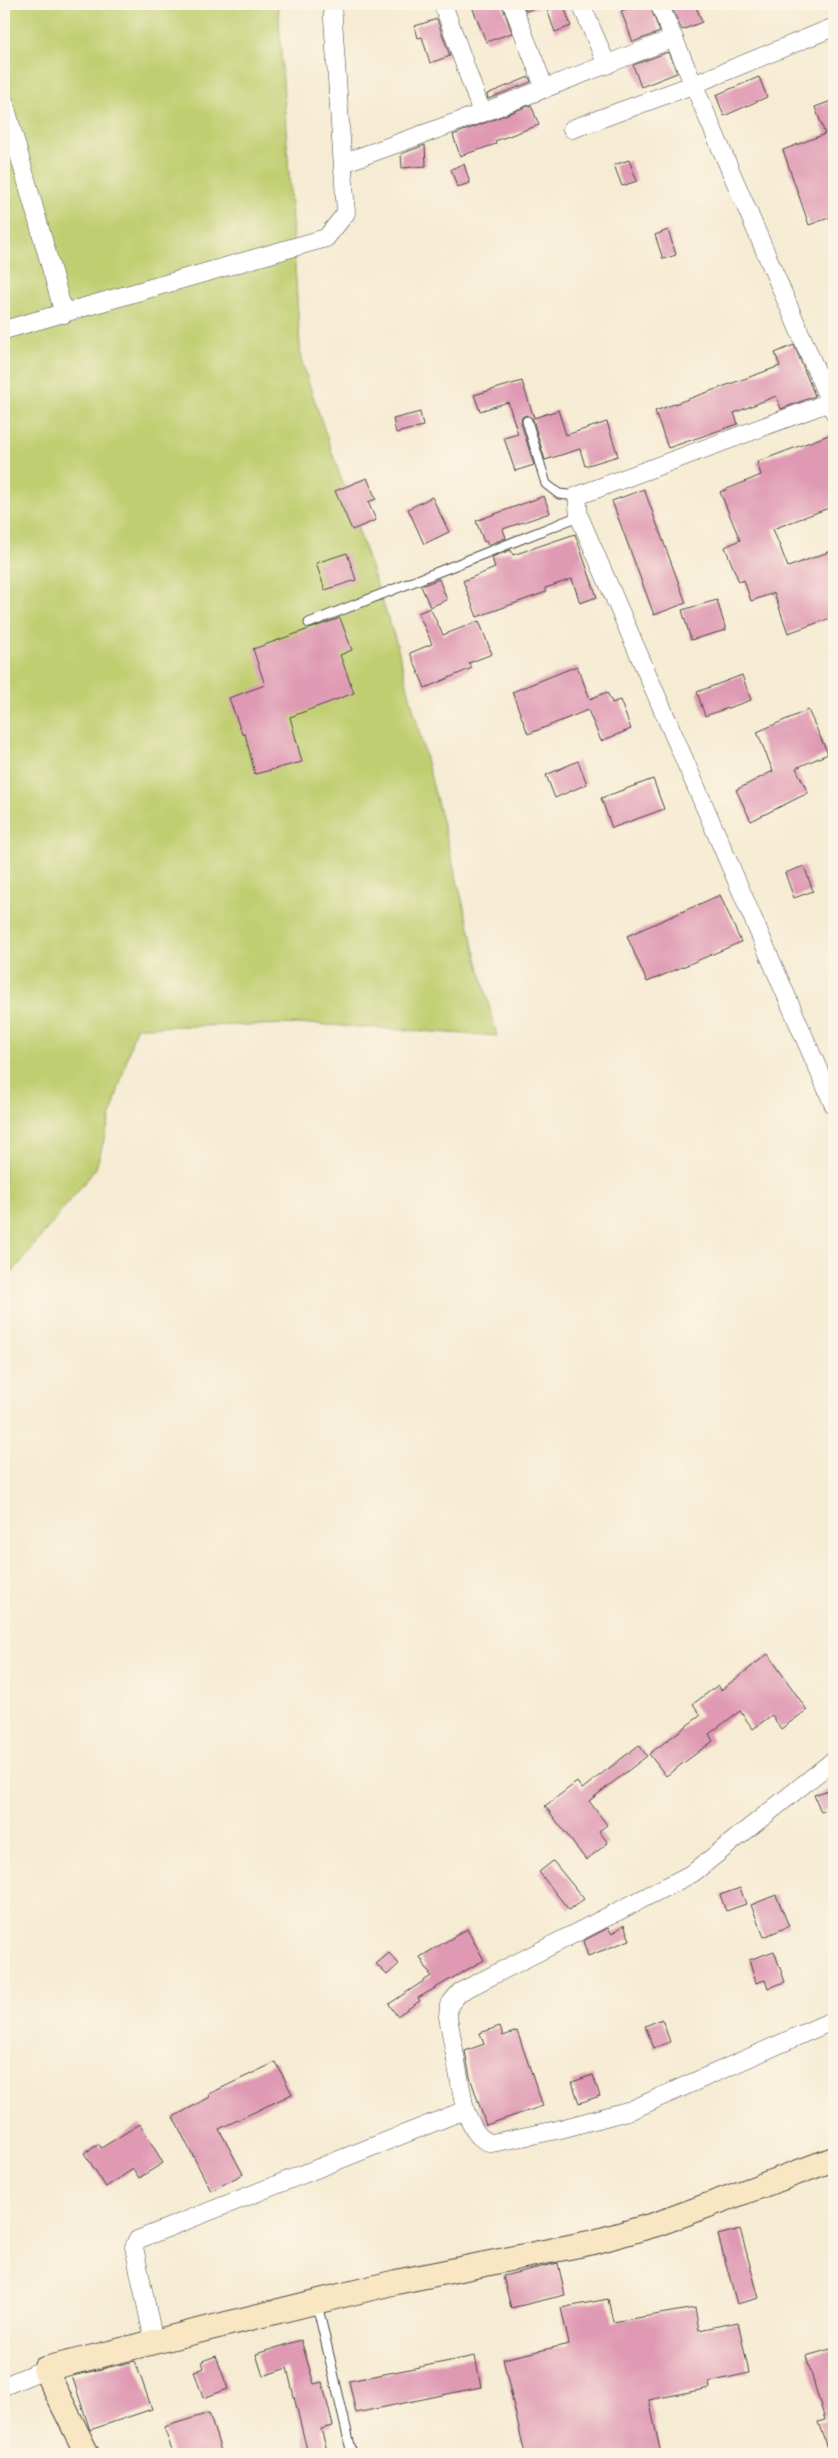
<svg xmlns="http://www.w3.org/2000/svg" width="838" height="2458" viewBox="0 0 838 2458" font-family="'Comic Neue',sans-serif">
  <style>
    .green { fill: #bfce70; stroke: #757c4e }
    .building { fill: #df99b3 }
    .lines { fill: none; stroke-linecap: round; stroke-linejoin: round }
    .lane-casing { stroke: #494844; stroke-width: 11 }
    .street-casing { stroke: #494844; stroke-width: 19 }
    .secondary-casing { stroke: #494844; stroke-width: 26 }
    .lane { stroke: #fff; stroke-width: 9 }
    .street { stroke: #fff; stroke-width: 18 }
    .secondary { stroke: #f9e7c3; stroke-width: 24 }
  </style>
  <rect width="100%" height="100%" fill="#fcf5e5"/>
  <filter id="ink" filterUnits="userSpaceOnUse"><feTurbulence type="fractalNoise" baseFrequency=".02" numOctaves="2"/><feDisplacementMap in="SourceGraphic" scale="10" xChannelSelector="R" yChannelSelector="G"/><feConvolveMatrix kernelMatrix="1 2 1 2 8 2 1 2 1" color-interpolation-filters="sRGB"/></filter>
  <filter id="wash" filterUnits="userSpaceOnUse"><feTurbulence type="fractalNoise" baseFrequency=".0096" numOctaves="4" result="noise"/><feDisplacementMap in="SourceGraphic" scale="20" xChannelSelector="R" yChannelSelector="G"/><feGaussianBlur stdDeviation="1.12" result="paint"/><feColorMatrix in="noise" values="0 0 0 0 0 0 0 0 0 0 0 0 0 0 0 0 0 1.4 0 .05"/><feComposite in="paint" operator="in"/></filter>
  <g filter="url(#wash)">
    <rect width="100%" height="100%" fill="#f6ebd3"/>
    <!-- green -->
    <polygon class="green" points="4,4 278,4 301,360 397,645 497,1036 312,1024 136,1027 96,1168 4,1283"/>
    <g id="blocks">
      <!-- building -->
      <g class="building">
        <polygon points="471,4 502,4 512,33 486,42"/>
        <polygon points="523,4 542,4 542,6 526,11"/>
        <polygon points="545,4 563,4 571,26 555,32"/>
        <polygon points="642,4 649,4 660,32 633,42 621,11"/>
        <polygon points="670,4 695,4 702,22 682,30"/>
        <polygon points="437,19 450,56 430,63 422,37 418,38 415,26"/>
        <polygon points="668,52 677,73 641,87 633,65"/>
        <polygon points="529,77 531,82 488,99 487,94"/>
        <polygon points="759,77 767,97 724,116 716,95"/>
        <polygon points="834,100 834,216 809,225 783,150 825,134 815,107"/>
        <polygon points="531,105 539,125 495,141 496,144 460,156 453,135"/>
        <polygon points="425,145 426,166 402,168 401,154"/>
        <polygon points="629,160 637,181 622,186 614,165"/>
        <polygon points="464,164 470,183 457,187 451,169"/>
        <polygon points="668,230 676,255 663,259 655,235"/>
        <polygon points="794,345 815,396 781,409 776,396 734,413 738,424 668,448 655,411 780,366 775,353"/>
        <polygon points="522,381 534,418 558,410 566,435 607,422 618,456 585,466 580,449 545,460 533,419 526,415 522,417 521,423 534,465 515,471 504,438 518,434 508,402 480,411 474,395"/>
        <polygon points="420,412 423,426 396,433 393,419"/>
        <polygon points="834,433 834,506 773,529 788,567 834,550 834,617 788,633 774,593 751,601 744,580 739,582 725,547 740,540 720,492 761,475 757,462"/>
        <polygon points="367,478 376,499 368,502 376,520 352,530 335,491"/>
        <polygon points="644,489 686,603 654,615 612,501"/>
        <polygon points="544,496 550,513 503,529 506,538 488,545 486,541 484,542 476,521"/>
        <polygon points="432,497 449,532 424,544 408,509"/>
        <polygon points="575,534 597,597 580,603 572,579 545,588 546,592 477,617 463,581 495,568 492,557 511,550 513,555"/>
        <polygon points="347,553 356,580 325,590 316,563"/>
        <polygon points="439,579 447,600 430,607 421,586"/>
        <polygon points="717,600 726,630 691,640 682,610"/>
        <polygon points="430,608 443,635 479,621 492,654 469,663 472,668 425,688 410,653 432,644 418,613"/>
        <polygon points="340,618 352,650 340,655 354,693 290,717 302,762 255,774 245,734 242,734 229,698 265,685 253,649"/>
        <polygon points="577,666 590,699 607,692 612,703 620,700 631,729 601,741 588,710 528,734 512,692"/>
        <polygon points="742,675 751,700 705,716 697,692"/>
        <polygon points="808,710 828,754 796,768 808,793 751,821 736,790 773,771 757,732"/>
        <polygon points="578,761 587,784 555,798 546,775"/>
        <polygon points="653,779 664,809 612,828 601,798"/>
        <polygon points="804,866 813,891 794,898 785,873"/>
        <polygon points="720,895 741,942 647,982 627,936"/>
        <polygon points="768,1654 807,1710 781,1729 772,1715 753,1729 740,1711 709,1734 713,1741 666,1776 649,1754 701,1715 693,1704 718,1685 721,1690"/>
        <polygon points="639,1745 647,1756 589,1801 607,1825 599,1831 608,1843 586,1860 545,1806 577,1782 582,1789"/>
        <polygon points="834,1788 834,1807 821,1812 814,1795"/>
        <polygon points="553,1861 584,1899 569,1910 539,1872"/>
        <polygon points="740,1888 746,1904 726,1911 720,1895"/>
        <polygon points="776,1895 789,1926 764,1937 751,1905"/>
        <polygon points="624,1925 630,1940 588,1956 583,1941 608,1928 612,1934"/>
        <polygon points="467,1929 484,1960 418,1998 420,2001 397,2016 389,2004 431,1976 420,1957"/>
        <polygon points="774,1951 785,1982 768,1988 765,1980 756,1983 749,1960"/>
        <polygon points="389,1953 399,1964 387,1975 376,1964"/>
        <polygon points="662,2019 670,2042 654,2048 645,2026"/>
        <polygon points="500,2026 503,2036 517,2031 543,2106 486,2125 470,2077 465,2051 484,2044 480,2033"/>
        <polygon points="276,2062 292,2094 219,2129 243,2174 211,2191 173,2117 210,2097 209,2094"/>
        <polygon points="593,2075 600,2096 579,2103 572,2082"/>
        <polygon points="140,2124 163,2163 139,2178 133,2169 106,2187 84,2153 99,2144 101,2148"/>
        <polygon points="740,2229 759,2298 737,2304 718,2235"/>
        <polygon points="558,2263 565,2295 511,2308 503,2276"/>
        <polygon points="608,2299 613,2322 695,2308 699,2330 738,2322 749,2373 709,2382 710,2388 649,2400 661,2454 525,2454 503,2359 569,2344 561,2308"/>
        <polygon points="301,2340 314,2384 322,2382 333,2426 321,2429 328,2454 308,2454 287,2368 263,2376 256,2354"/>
        <polygon points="834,2348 834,2454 829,2454 818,2422 825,2420 806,2356"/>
        <polygon points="216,2356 228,2389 203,2398 194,2371 204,2368 202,2361"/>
        <polygon points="475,2356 481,2387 356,2413 349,2381"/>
        <polygon points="135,2361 152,2409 90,2430 72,2376"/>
        <polygon points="209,2413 222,2454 173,2454 164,2427"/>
      </g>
    </g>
  </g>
  <g filter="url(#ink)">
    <use href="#blocks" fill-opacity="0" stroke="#494844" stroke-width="1"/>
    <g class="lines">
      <defs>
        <g id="lane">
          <polyline points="527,421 546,484 559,494 577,496"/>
          <polyline points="309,623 579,516"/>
          <polyline points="317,2304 352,2454"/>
        </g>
        <g id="street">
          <polyline points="443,4 482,113"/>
          <polyline points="512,4 545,89"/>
          <polyline points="581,4 607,65"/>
          <polyline points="659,4 834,412"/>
          <polyline points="4,101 64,314"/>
          <polyline points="572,129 695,84 834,27"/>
          <polyline points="343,163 482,113 674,38"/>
          <polyline points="4,330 326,238 346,213 332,4"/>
          <polyline points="830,402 577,496 579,516 834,1106"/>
          <path d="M 465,2110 C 471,2124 476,2140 492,2143 L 557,2130 L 631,2110 L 834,2020"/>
          <polyline points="154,2342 134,2247 137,2240 465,2110 448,2017 449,2005 460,1992 693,1873 834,1760"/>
          <polyline points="4,2386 45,2369"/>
        </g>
        <polyline id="secondary" points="87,2454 45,2369 396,2282 594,2242 657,2224 834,2159"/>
      </defs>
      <!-- lane casing -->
      <use href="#lane" class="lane-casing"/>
      <!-- street casing -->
      <use href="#street" class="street-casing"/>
      <!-- secondary casing -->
      <use href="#secondary" class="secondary-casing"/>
      <!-- lane -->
      <use href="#lane" class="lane"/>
      <!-- street -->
      <use href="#street" class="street"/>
      <!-- secondary -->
      <use href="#secondary" class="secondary"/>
    </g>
  </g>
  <!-- margin -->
  <rect width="838" height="2458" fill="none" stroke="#fcf5e5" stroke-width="20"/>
</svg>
